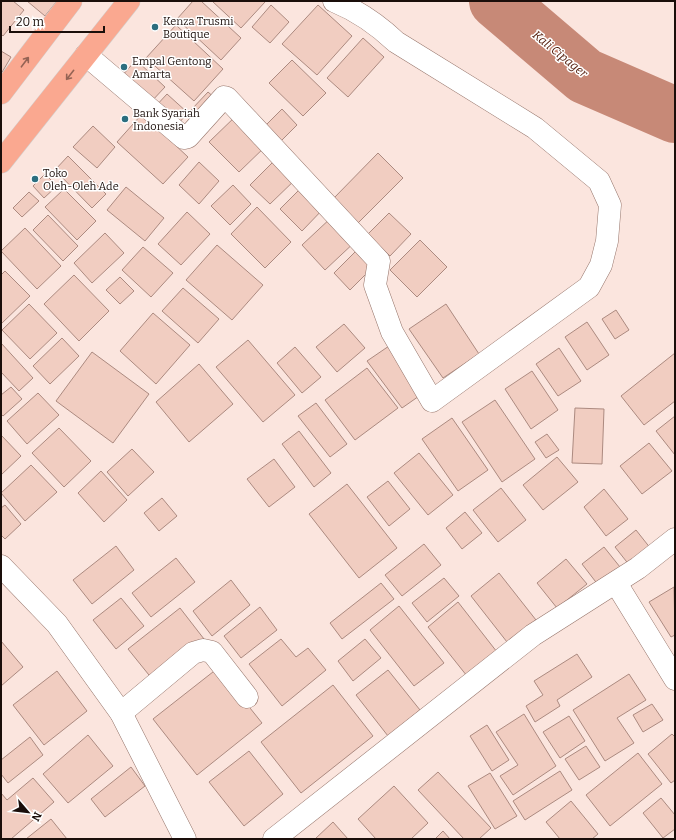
<svg xmlns="http://www.w3.org/2000/svg" width="676" height="840" viewBox="0 0 676 840" font-family="Bitter,serif">
  <style>
    .lines { fill: none; stroke-linecap: round; stroke-linejoin: round }
    .river { stroke: #c78977; stroke-width: 56 }
    .building { fill: #f1cdc1; stroke: #ac8a80 }
    .minor-casing { stroke: #95746a; stroke-width: 23 }
    .highway-casing { stroke: #d1cfce; stroke-width: 23 }
    .minor { stroke: #fff; stroke-width: 22 }
    .highway { stroke: #faa890; stroke-width: 22 }
    .oneway { stroke: #956354 }
    .poi-dot { fill: #2b6e7f; stroke: #fff; stroke-width: 1.5 }
    .labels { text-anchor: middle; stroke-width: 3; stroke-linejoin: round; paint-order: stroke }
    .poi-label { font-size: 11px; fill: #1a0e0a; stroke: #fff; text-anchor: start }
    .water-label { font-size: 12px; font-style: italic; fill: #4f1705; stroke: #fff }
  </style>
  <rect width="100%" height="100%" fill="#fbe5de"/>
  <g class="lines">
    <!-- river -->
    <polyline class="river" points="497,1 585,76 675,115"/>
  </g>
  <!-- building -->
  <g class="building">
    <polygon points="1,1 13,1 24,10 3,36 1,34"/>
    <polygon points="27,1 57,1 45,16"/>
    <polygon points="193,1 201,1 241,38 221,60 177,19"/>
    <polygon points="212,1 264,1 265,2 241,28"/>
    <polygon points="271,5 289,22 270,43 252,27"/>
    <polygon points="318,5 352,36 317,75 282,44"/>
    <polygon points="176,25 223,69 194,101 146,58"/>
    <polygon points="363,38 384,57 348,97 327,78"/>
    <polygon points="1,51 11,57 1,74"/>
    <polygon points="136,60 165,87 150,103 121,77"/>
    <polygon points="292,60 326,93 303,116 269,83"/>
    <polygon points="208,92 216,99 200,117 191,110"/>
    <polygon points="167,94 188,113 175,127 154,108"/>
    <polygon points="282,109 297,125 280,142 264,127"/>
    <polygon points="142,114 188,157 163,184 117,142"/>
    <polygon points="238,114 268,144 239,172 209,142"/>
    <polygon points="93,126 115,147 97,168 73,147"/>
    <polygon points="378,153 403,178 358,223 333,199"/>
    <polygon points="68,156 106,194 92,208 55,170"/>
    <polygon points="279,156 299,176 270,204 250,185"/>
    <polygon points="199,162 219,181 199,204 179,185"/>
    <polygon points="45,174 57,186 44,198 33,186"/>
    <polygon points="233,185 251,204 230,225 211,206"/>
    <polygon points="304,185 326,206 302,231 280,209"/>
    <polygon points="126,187 164,218 145,241 107,210"/>
    <polygon points="64,189 96,221 77,240 45,207"/>
    <polygon points="29,192 39,201 22,217 13,208"/>
    <polygon points="257,207 291,242 265,268 231,234"/>
    <polygon points="187,212 210,234 181,265 158,244"/>
    <polygon points="389,213 411,234 390,256 368,234"/>
    <polygon points="48,215 78,246 63,261 33,230"/>
    <polygon points="333,216 357,240 325,270 302,245"/>
    <polygon points="25,228 61,266 37,289 1,251"/>
    <polygon points="105,233 124,253 92,283 74,263"/>
    <polygon points="420,240 447,267 417,297 390,270"/>
    <polygon points="217,245 263,285 232,320 186,280"/>
    <polygon points="362,245 377,263 350,290 334,273"/>
    <polygon points="143,247 173,273 151,297 122,270"/>
    <polygon points="5,271 30,296 1,324 1,275"/>
    <polygon points="74,275 109,311 79,341 44,304"/>
    <polygon points="120,277 134,291 120,304 106,290"/>
    <polygon points="183,288 219,319 198,343 162,311"/>
    <polygon points="29,304 57,333 30,359 2,330"/>
    <polygon points="446,304 479,354 443,378 409,329"/>
    <polygon points="616,310 629,330 615,339 602,319"/>
    <polygon points="153,313 190,345 156,384 120,351"/>
    <polygon points="587,322 609,355 587,370 565,337"/>
    <polygon points="344,324 365,348 337,372 316,347"/>
    <polygon points="62,338 79,356 50,384 33,366"/>
    <polygon points="248,340 295,395 263,422 216,367"/>
    <polygon points="1,343 33,378 19,391 1,372"/>
    <polygon points="389,346 422,394 402,408 367,361"/>
    <polygon points="295,347 321,377 302,393 277,363"/>
    <polygon points="559,348 581,381 558,396 536,364"/>
    <polygon points="92,352 149,394 113,443 56,401"/>
    <polygon points="675,353 675,401 644,425 621,396"/>
    <polygon points="199,364 233,404 189,442 156,402"/>
    <polygon points="367,368 398,408 355,440 325,400"/>
    <polygon points="532,371 558,410 531,429 505,389"/>
    <polygon points="11,387 22,399 3,416 1,414 1,395"/>
    <polygon points="38,393 59,415 27,444 7,421"/>
    <polygon points="495,400 535,459 502,482 462,422"/>
    <polygon points="316,403 347,444 330,457 298,416"/>
    <polygon points="575,408 604,409 602,464 572,463"/>
    <polygon points="675,416 675,455 656,431"/>
    <polygon points="452,418 488,470 458,491 422,439"/>
    <polygon points="59,428 91,461 64,487 32,453"/>
    <polygon points="299,431 331,473 314,487 282,444"/>
    <polygon points="547,434 559,450 546,458 535,442"/>
    <polygon points="1,435 21,456 1,475"/>
    <polygon points="649,443 672,471 642,494 620,466"/>
    <polygon points="132,449 154,472 128,496 107,472"/>
    <polygon points="419,453 453,495 428,515 394,473"/>
    <polygon points="557,457 578,482 543,510 523,485"/>
    <polygon points="274,459 295,487 269,507 247,479"/>
    <polygon points="31,465 57,492 25,521 1,493"/>
    <polygon points="101,471 127,500 104,522 78,493"/>
    <polygon points="388,481 410,509 389,526 367,497"/>
    <polygon points="347,484 397,548 359,578 309,514"/>
    <polygon points="501,488 526,520 498,542 473,510"/>
    <polygon points="604,489 628,519 606,536 584,507"/>
    <polygon points="162,498 177,516 159,531 144,513"/>
    <polygon points="5,505 21,524 5,539 1,535 1,508"/>
    <polygon points="465,512 482,533 462,549 446,528"/>
    <polygon points="636,530 651,549 630,566 615,547"/>
    <polygon points="424,544 441,565 402,596 385,575"/>
    <polygon points="116,546 134,570 92,604 73,580"/>
    <polygon points="604,547 624,572 602,590 582,564"/>
    <polygon points="176,558 195,582 151,617 132,593"/>
    <polygon points="566,559 587,584 557,608 537,583"/>
    <polygon points="499,573 536,620 507,642 471,596"/>
    <polygon points="444,578 459,596 427,622 412,603"/>
    <polygon points="231,580 250,605 212,636 193,611"/>
    <polygon points="381,583 394,599 342,639 330,623"/>
    <polygon points="674,587 675,635 671,637 649,602"/>
    <polygon points="121,598 144,626 116,649 93,620"/>
    <polygon points="458,602 497,652 467,676 428,627"/>
    <polygon points="399,606 444,663 414,686 370,630"/>
    <polygon points="260,607 277,630 241,658 224,636"/>
    <polygon points="180,608 204,639 153,680 128,649"/>
    <polygon points="281,639 296,657 308,648 326,670 282,706 249,664"/>
    <polygon points="365,639 381,658 353,681 338,661"/>
    <polygon points="1,641 23,667 1,686"/>
    <polygon points="577,654 592,677 557,700 560,706 535,722 526,706 543,695 534,681"/>
    <polygon points="218,668 262,723 197,775 153,719"/>
    <polygon points="388,670 420,710 388,736 356,695"/>
    <polygon points="57,671 87,711 44,745 13,705"/>
    <polygon points="629,674 646,700 617,718 634,743 605,761 573,710"/>
    <polygon points="333,685 373,736 301,793 261,742"/>
    <polygon points="652,704 663,720 643,732 633,715"/>
    <polygon points="524,714 556,766 513,795 500,776 518,765 496,732"/>
    <polygon points="569,716 585,741 560,758 543,732"/>
    <polygon points="487,725 509,760 492,771 470,736"/>
    <polygon points="672,734 675,737 675,780 671,783 648,754"/>
    <polygon points="88,735 113,766 68,803 43,774"/>
    <polygon points="30,737 43,755 8,783 1,774 1,760"/>
    <polygon points="586,746 600,767 579,780 565,759"/>
    <polygon points="249,751 283,794 244,826 209,782"/>
    <polygon points="638,753 662,784 610,826 586,795"/>
    <polygon points="131,767 145,786 105,817 91,799"/>
    <polygon points="560,771 572,790 525,820 513,801"/>
    <polygon points="438,772 491,828 479,839 464,839 418,790"/>
    <polygon points="490,773 517,816 495,829 468,786"/>
    <polygon points="33,778 54,802 11,839 1,839 1,793 7,800"/>
    <polygon points="394,786 428,823 411,839 376,839 358,819"/>
    <polygon points="661,798 675,815 675,829 663,838 643,813"/>
    <polygon points="571,801 598,834 592,839 560,839 546,822"/>
    <polygon points="51,819 67,839 26,839"/>
    <polygon points="333,822 348,839 315,839"/>
    <polygon points="443,831 450,839 435,839"/>
  </g>
  <g class="lines">
    <defs>
      <g id="minor">
        <path d="M 86,55 L 184,138 L 188,137 L 224,97 L 227,98 L 379,261 L 375,285 L 392,332 L 432,401 L 589,287 L 601,265 L 607,241 L 610,205 L 599,181 L 535,128 L 396,42 C 377,24 358,11 334,1"/>
        <polyline points="1,566 57,624 121,713 185,839"/>
        <polyline points="616,583 675,679"/>
        <polyline points="121,713 193,653 203,650 212,652 247,697"/>
        <polyline points="274,839 533,635 638,568 675,539"/>
      </g>
      <g id="highway">
        <polyline points="1,93 71,1"/>
        <polyline points="1,162 129,1"/>
      </g>
    </defs>
    <!-- minor casing -->
    <use href="#minor" class="minor-casing"/>
    <!-- highway casing -->
    <use href="#highway" class="highway-casing"/>
    <!-- minor -->
    <use href="#minor" class="minor"/>
    <!-- highway -->
    <use href="#highway" class="highway"/>
  </g>
  <!-- one-way arrows -->
  <defs><path id="oneway-shaft" d="M-6 0H5M1.5-3L5.5 0L1.5 3" fill="none" stroke-width="1.6" stroke-linecap="round" stroke-linejoin="round"/></defs>
  <g class="oneway">
    <use href="#oneway-shaft" transform="translate(25 62) rotate(-53)"/>
    <use href="#oneway-shaft" transform="translate(70 75) rotate(128)"/>
  </g>
  <!-- markers -->
  <g class="poi-dot">
    <circle cx="155" cy="27" r="4"/>
    <circle cx="124" cy="67" r="4"/>
    <circle cx="125" cy="119" r="4"/>
    <circle cx="35" cy="179" r="4"/>
  </g>
  <g class="labels">
    <!-- poi labels -->
    <g class="poi-label">
      <text x="163" y="25">Kenza Trusmi<tspan x="163" dy="13">Boutique</tspan></text>
      <text x="132" y="65">Empal Gentong<tspan x="132" dy="13">Amarta</tspan></text>
      <text x="133" y="117">Bank Syariah<tspan x="133" dy="13">Indonesia</tspan></text>
      <text x="43" y="177">Toko<tspan x="43" dy="13">Oleh-Oleh Ade</tspan></text>
    </g>
    <!-- water labels -->
    <g class="water-label">
      <text transform="translate(560 54) rotate(39)" y="4">Kali Cipager</text>
    </g>
  </g>
  <!-- border -->
  <rect width="676" height="840" fill="none" stroke="#1a0e0a" stroke-width="4"/>
  <!-- north arrow -->
  <g transform="translate(28 812) rotate(118)" stroke="#ffffff" stroke-width="3" paint-order="stroke">
  <path d="M0-3L7 15L0 10L-7 15Z" fill="#1a0e0a"/>
  <text y="-6" font-size="11" font-weight="bold" text-anchor="middle" fill="#1a0e0a">N</text>
  </g>
  <!-- scale -->
  <path d="M10 26v6h94v-6" fill="none" stroke="#1a0e0a" stroke-width="2"/>
  <text x="16" y="26" font-size="12" fill="#1a0e0a" stroke="#ffffff" stroke-width="3" paint-order="stroke">20 m</text>
</svg>
